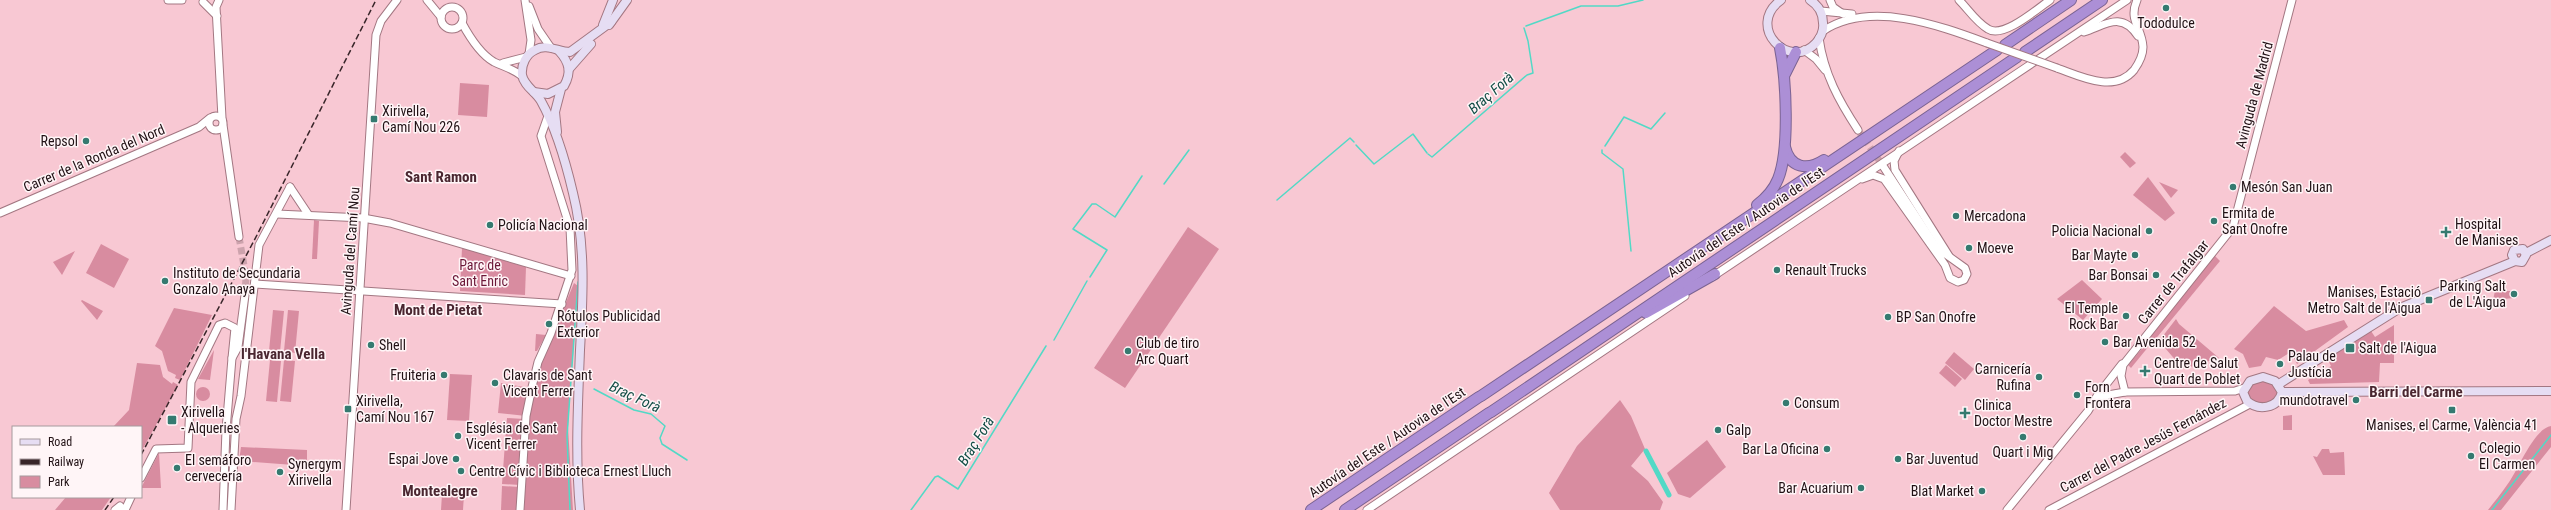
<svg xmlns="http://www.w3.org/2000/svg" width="2551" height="510" viewBox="0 0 2551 510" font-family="'Roboto Condensed',sans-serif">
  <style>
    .green { fill: #d88ca0 }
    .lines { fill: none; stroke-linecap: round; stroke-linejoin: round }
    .stream { stroke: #52d9c6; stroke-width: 1.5 }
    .canal { stroke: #52d9c6; stroke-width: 5 }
    .tertiary-tunnel { stroke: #cda3ad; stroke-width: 7; stroke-dasharray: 7 3.5; stroke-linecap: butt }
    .tertiary-casing { stroke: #a37782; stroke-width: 9 }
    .secondary-casing { stroke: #a37782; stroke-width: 10 }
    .motorway-casing { stroke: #7b6392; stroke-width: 12 }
    .tertiary { stroke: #fff; stroke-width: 7 }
    .secondary { stroke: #e6ddf3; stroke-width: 8 }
    .motorway { stroke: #ac8fd6; stroke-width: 10 }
    .rail { stroke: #382529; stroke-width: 1.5; stroke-dasharray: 6 3; stroke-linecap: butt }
    .tertiary-bridge-casing { stroke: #a37782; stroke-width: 9; stroke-linecap: butt }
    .tertiary-bridge { stroke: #fff; stroke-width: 7 }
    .poi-dot { fill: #357a70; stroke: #fff5f7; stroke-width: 1.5 }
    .labels { text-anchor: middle; stroke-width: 3; stroke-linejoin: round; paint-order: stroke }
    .poi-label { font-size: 14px; fill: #211115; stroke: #fff5f7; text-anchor: start }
    .street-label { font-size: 14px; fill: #211115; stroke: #fff5f7 }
    .park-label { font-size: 14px; fill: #6c1838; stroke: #fff5f7 }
    .water-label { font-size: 15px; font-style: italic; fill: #144e47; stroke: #fff5f7 }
    .neighbourhood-label { font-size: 15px; font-weight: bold; fill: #4a2630; stroke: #fff5f7 }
  </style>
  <rect width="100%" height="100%" fill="#f8c8d3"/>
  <!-- green -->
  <g class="green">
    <polygon points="460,83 489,85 487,117 458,115"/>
    <polygon points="2125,152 2136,163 2130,168 2120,157"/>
    <polygon points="2148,177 2175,213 2165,221 2133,195"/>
    <polygon points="2159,182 2178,190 2171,198"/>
    <polygon points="314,220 319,221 317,259 312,259"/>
    <polygon points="1188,227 1219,249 1125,388 1094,368"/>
    <polygon points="101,244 129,259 114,288 86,273"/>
    <polygon points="462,248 526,267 525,295 460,291"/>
    <polygon points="75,251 62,275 53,262"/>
    <polygon points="2215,256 2220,261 2153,342 2147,340"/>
    <polygon points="2082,280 2102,299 2083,320 2057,299"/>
    <polygon points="574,283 578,286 568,427 573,510 524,510 529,419 541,363"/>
    <polygon points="2495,291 2513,291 2514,298 2493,300"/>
    <polygon points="82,300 103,311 97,320 81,301"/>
    <polygon points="2274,306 2306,331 2344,320 2348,327 2297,364 2291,352 2278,360 2266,357 2261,366 2249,368 2243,354 2234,349"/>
    <polygon points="174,308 212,315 180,380 175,378 176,375 168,371 162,351 155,346"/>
    <polygon points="273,310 284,311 280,352 269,351"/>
    <polygon points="288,310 299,311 295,353 284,351"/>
    <polygon points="2176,319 2179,324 2219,358 2187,368 2178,363 2159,341"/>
    <polygon points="2394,325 2394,363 2380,363 2379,382 2310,384 2308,380 2331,366 2327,358 2371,331 2375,337"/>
    <polygon points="536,334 546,335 537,351 535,351"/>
    <polygon points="2146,344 2149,346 2131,368 2128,365"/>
    <polygon points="214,350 210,380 198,379"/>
    <polygon points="1954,352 1974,369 1965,380 1945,363"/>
    <polygon points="270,360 281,361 277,402 266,401"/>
    <polygon points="284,360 295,361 291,402 280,401"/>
    <polygon points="137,363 160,365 163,377 172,384 173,382 178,385 141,452 141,427 113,427 129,410"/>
    <polygon points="1946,365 1962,379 1955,387 1939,373"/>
    <polygon points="450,374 472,375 469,421 447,420"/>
    <path d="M 2260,380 L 2272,382 L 2278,393 C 2271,404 2257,408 2248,395 C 2247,386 2253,384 2260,380 Z"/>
    <polygon points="501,383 530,388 526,416 498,413"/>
    <circle cx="203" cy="394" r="7"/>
    <polygon points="1620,400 1631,416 1645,449 1631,466 1648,481 1663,502 1660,510 1560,510 1549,493 1577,446"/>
    <polygon points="2292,415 2292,430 2283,430 2283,416"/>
    <polygon points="507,418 524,419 523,441 505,440"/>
    <path d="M 2551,426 L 2551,447 L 2501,510 L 2488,510 C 2494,502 2501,494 2507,485 C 2518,471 2533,429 2551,426 Z"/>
    <polygon points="1707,440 1726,467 1690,498 1678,494 1667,473"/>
    <polygon points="505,443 523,444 520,485 502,484"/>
    <polygon points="241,447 307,450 307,466 239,461"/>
    <polygon points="2322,449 2329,449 2330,453 2344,452 2345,475 2323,475 2313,456 2317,457"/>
    <polygon points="159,453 161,488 141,488 158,455"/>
    <polygon points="502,486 520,487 517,510 501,510"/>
    <polygon points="442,494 464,495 463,510 441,510"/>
    <polygon points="66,497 111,497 102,510 55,510"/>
  </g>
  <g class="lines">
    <!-- stream -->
    <g class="stream">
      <polyline points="1526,26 1581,6 1618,6 1643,0"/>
      <polyline points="1356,145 1374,164 1413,134 1427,153"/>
      <polyline points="1605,146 1624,117 1651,129 1665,113"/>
      <polyline points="1602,150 1602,153 1623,169 1631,251"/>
      <polyline points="1428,154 1432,157 1527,75 1533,73 1528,41 1524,28"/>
      <polyline points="1164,184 1189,150"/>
      <polyline points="1277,200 1350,138 1354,142"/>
      <polyline points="1090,277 1107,250 1073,229 1092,204 1096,204 1115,217 1142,176"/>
      <polyline points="1054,340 1087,281"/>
      <polyline points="594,389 634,410 651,414 665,426 660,438 662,444 687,460"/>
      <polyline points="570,510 567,436 578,282"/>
      <polyline points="911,510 935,477 938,476 958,489 1046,346"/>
      <polyline points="2492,510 2551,435"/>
    </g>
    <!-- canal -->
    <polyline class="canal" points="1646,451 1669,495"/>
    <!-- tertiary-tunnel -->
    <g class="tertiary-tunnel">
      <polyline points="1858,130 1883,166"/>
      <polyline points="239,237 246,277 245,295"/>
    </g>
    <defs>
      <g id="tertiary">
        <polyline points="168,0 182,0"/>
        <polyline points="219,0 216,7 222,118"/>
        <polyline points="427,0 441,17"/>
        <polyline points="525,0 531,40 529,54"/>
        <polyline points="1830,0 1833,7 1843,14"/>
        <path d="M 1959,0 C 1968,9 1976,22 1988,29 C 2003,39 2037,9 2050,0"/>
        <polyline points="203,2 217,16"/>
        <polyline points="529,6 538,29 551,48"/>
        <circle cx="452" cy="18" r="11"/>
        <polyline points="1821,11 1852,14"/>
        <path d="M 462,23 C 469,36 480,54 494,62 C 505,67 513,69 522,76"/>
        <path d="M 1823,31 C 1870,0 1938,25 1987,43"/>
        <path d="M 2084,32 C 2104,26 2121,10 2138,36"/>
        <path d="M 1819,38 C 1824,74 1839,101 1858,130"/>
        <polyline points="1804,50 1816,59 1825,70"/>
        <polyline points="503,63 526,57"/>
        <path d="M 2057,68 C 2080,76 2114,94 2134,70 C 2139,63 2143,55 2143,47 C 2142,27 2128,21 2137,0"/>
        <circle cx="216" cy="123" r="7"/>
        <polyline points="223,125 239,237"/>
        <polyline points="1899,151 1894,161 1895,170 1949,256"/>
        <polyline points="1883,166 1938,250"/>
        <polyline points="1862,179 1873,175 1884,179 1945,265 1950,278 1958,282 1964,280 1967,274 1965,268 1937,248"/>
        <polyline points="290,187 308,214"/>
        <polyline points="0,213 199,127 210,118"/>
        <polyline points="277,214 363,218 390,223 571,276"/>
        <polyline points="1712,277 2127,0"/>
        <polyline points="255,284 562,304"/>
        <polyline points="2125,392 2121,376 2123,365 2233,227 2292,0"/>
        <polyline points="2094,402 2108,395 2125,392 2235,391 2244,388"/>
        <polyline points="141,478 156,449 188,448 191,382 219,325 225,323 235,328 232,358"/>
        <polyline points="115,510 120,506 124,510"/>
        <polyline points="125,510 131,497"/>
        <polyline points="223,510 226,430 232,358 238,347 245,295"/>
        <polyline points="231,510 236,419 241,396 259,245 290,187"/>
        <polyline points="346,510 376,35 381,21 397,0"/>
        <polyline points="520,510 526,416 532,387 538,362 551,333 572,270 570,228 541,136 548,116"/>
        <polyline points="1367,510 1685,296"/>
        <polyline points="2007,510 2088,411 2097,396 2122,364"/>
        <polyline points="2049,510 2250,404"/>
      </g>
      <g id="secondary">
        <path d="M 1781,0 C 1745,26 1789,72 1816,43 C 1821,37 1824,30 1823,23 C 1823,13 1818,5 1810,0"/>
        <polyline points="603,25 613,0"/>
        <polyline points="609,25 627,0"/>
        <polyline points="569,69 591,44"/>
        <path d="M 534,92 L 548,94 L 564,86 C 572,72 569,62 559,51"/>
        <polyline points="557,132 555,112 561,89"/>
        <polyline points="2526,253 2551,240"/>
        <path d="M 2263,377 L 2275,381 L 2282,392 C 2278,409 2258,411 2247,401 L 2243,392 L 2250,381 Z"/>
        <polyline points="2279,384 2400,308 2515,261 2522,262 2526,255 2523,249 2514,250 2512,255 2515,261"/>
        <polyline points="2282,392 2551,391"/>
        <path d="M 580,510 C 575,456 578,403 580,350 C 583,297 586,245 573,193 C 566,163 556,128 541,101 C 536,92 524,86 522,75 C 521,65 526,54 535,50 C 547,43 558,52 570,52 L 611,22"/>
      </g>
      <g id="motorway">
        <polyline points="2005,45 2071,0"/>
        <polyline points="2025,52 2102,0"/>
        <polyline points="1785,74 1796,52"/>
        <path d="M 1785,147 C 1790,168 1807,171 1824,160"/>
        <path d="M 1757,205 C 1766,198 1774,189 1778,179 C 1790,150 1786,78 1780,48"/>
        <polyline points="1646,313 1715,274"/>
        <polyline points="1481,396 1997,50"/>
        <polyline points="1491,412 2017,57"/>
        <polyline points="1311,510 1479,397"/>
        <polyline points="1345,510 1489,413"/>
      </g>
    </defs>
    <!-- tertiary casing -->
    <use href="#tertiary" class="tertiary-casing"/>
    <!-- secondary casing -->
    <use href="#secondary" class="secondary-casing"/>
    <!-- motorway casing -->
    <use href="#motorway" class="motorway-casing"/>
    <!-- tertiary -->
    <use href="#tertiary" class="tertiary"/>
    <!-- secondary -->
    <use href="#secondary" class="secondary"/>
    <!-- motorway -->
    <use href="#motorway" class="motorway"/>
    <!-- rail -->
    <g class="rail">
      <polyline points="141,455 257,235 376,0"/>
      <polyline points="105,510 114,497"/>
    </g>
    <defs>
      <polyline id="tertiary-bridge" points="1987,43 2057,68"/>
    </defs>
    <!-- tertiary-bridge casing -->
    <use href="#tertiary-bridge" class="tertiary-bridge-casing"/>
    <!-- tertiary-bridge -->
    <use href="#tertiary-bridge" class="tertiary-bridge"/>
  </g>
  <!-- markers -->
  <g class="poi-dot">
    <circle cx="2166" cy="8" r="4"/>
    <rect x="370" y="115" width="8" height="8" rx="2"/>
    <circle cx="86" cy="141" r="4"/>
    <circle cx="2233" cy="187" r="4"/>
    <circle cx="1956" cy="216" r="4"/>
    <circle cx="2214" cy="221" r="4"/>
    <circle cx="490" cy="225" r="4"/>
    <circle cx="2149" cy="231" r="4"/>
    <path d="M2444 226h4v4h4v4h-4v4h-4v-4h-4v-4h4z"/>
    <circle cx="1969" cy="248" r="4"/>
    <circle cx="2135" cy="255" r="4"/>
    <circle cx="1777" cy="270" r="4"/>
    <circle cx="2156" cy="275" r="4"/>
    <circle cx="165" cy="281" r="4"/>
    <circle cx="2514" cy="294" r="4"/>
    <rect x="2425" y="296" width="8" height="8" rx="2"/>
    <circle cx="2126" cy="316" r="4"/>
    <circle cx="1888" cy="317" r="4"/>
    <circle cx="549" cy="324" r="4"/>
    <circle cx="2105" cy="342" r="4"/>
    <circle cx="371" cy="345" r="4"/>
    <rect x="2345" y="343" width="10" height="10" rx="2"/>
    <circle cx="1128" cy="351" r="4"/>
    <circle cx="2280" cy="364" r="4"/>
    <path d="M2143 365h4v4h4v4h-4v4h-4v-4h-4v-4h4z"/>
    <circle cx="444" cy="375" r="4"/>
    <circle cx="2039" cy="377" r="4"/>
    <circle cx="495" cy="383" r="4"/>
    <circle cx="2077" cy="395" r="4"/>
    <circle cx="2356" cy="400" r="4"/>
    <circle cx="1786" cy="403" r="4"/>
    <rect x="344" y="405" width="8" height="8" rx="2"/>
    <rect x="2448" y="406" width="8" height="8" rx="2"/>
    <path d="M1963 407h4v4h4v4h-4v4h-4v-4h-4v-4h4z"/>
    <rect x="167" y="415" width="10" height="10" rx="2"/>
    <circle cx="1718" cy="430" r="4"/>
    <circle cx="458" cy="436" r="4"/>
    <circle cx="2023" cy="437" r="4"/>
    <circle cx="1827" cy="449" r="4"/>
    <circle cx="2471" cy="456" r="4"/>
    <circle cx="456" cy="459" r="4"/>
    <circle cx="1898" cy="459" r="4"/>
    <circle cx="177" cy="468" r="4"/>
    <circle cx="461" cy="471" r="4"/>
    <circle cx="280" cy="472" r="4"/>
    <circle cx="1861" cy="488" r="4"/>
    <circle cx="1982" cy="491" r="4"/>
  </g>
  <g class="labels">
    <!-- poi labels -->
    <g class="poi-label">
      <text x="2166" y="28" text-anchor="middle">Tododulce</text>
      <text x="382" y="116">Xirivella,<tspan x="382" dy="16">Camí Nou 226</tspan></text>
      <text x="78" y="146" text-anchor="end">Repsol</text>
      <text x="2241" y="192">Mesón San Juan</text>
      <text x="2222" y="218">Ermita de<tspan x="2222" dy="16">Sant Onofre</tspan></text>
      <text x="1964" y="221">Mercadona</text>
      <text x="2455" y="229">Hospital<tspan x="2455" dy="16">de Manises</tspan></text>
      <text x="498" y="230">Policía Nacional</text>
      <text x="2141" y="236" text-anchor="end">Policia Nacional</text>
      <text x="1977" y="253">Moeve</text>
      <text x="2127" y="260" text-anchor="end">Bar Mayte</text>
      <text x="1785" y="275">Renault Trucks</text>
      <text x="173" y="278">Instituto de Secundaria<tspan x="173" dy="16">Gonzalo Anaya</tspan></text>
      <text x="2148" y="280" text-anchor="end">Bar Bonsai</text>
      <text x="2506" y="291" text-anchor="end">Parking Salt<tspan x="2506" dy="16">de L'Aigua</tspan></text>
      <text x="2421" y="297" text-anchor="end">Manises, Estació<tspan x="2421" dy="16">Metro Salt de l'Aigua</tspan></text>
      <text x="2118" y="313" text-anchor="end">El Temple<tspan x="2118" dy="16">Rock Bar</tspan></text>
      <text x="557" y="321">Rótulos Publicidad<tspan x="557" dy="16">Exterior</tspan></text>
      <text x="1896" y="322">BP San Onofre</text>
      <text x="2113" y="347">Bar Avenida 52</text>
      <text x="1136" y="348">Club de tiro<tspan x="1136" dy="16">Arc Quart</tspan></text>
      <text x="379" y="350">Shell</text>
      <text x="2359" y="353">Salt de l'Aigua</text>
      <text x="2288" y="361">Palau de<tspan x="2288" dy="16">Justícia</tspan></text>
      <text x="2154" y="368">Centre de Salut<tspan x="2154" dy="16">Quart de Poblet</tspan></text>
      <text x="2031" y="374" text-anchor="end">Carnicería<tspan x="2031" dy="16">Rufina</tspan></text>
      <text x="436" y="380" text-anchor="end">Fruiteria</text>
      <text x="503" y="380">Clavaris de Sant<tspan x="503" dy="16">Vicent Ferrer</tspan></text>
      <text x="2085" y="392">Forn<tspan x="2085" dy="16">Frontera</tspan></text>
      <text x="2348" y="405" text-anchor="end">mundotravel</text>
      <text x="356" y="406">Xirivella,<tspan x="356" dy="16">Camí Nou 167</tspan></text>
      <text x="1794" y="408">Consum</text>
      <text x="1974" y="410">Clinica<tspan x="1974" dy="16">Doctor Mestre</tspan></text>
      <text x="181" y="417">Xirivella<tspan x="181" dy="16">- Alqueries</tspan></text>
      <text x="2452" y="430" text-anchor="middle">Manises, el Carme, València 41</text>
      <text x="466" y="433">Església de Sant<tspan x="466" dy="16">Vicent Ferrer</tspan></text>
      <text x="1726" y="435">Galp</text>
      <text x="2479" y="453">Colegio<tspan x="2479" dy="16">El Carmen</tspan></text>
      <text x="1819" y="454" text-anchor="end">Bar La Oficina</text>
      <text x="2023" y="457" text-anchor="middle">Quart i Mig</text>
      <text x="448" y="464" text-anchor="end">Espai Jove</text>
      <text x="1906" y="464">Bar Juventud</text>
      <text x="185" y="465">El semáforo<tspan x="185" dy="16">cervecería</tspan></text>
      <text x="288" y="469">Synergym<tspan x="288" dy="16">Xirivella</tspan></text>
      <text x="469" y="476">Centre Cívic i Biblioteca Ernest Lluch</text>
      <text x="1853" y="493" text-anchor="end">Bar Acuarium</text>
      <text x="1974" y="496" text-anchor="end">Blat Market</text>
    </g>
    <!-- street labels -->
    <g class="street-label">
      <text transform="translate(2254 95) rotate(-75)" y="5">Avinguda de Madrid</text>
      <text transform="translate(94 158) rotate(-23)" y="5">Carrer de la Ronda del Nord</text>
      <text transform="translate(1746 222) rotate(-34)" y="5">Autovía del Este / Autovia de l'Est</text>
      <text transform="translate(350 251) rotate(-86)" y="5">Avinguda del Camí Nou</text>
      <text transform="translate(2173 282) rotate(-51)" y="5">Carrer de Trafalgar</text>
      <text transform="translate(1387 442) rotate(-34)" y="5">Autovía del Este / Autovia de l'Est</text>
      <text transform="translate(2143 445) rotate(-28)" y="5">Carrer del Padre Jesús Fernández</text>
    </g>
    <!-- park labels -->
    <g class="park-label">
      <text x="480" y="270">Parc de<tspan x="480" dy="16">Sant Enric</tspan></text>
    </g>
    <!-- water labels -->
    <g class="water-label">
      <text transform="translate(1491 93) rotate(-41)" y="5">Braç Forà</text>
      <text transform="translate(635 397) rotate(25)" y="5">Braç Forà</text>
      <text transform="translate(976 441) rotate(-58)" y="5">Braç Forà</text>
    </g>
    <!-- neighbourhood labels -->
    <g class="neighbourhood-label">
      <text x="441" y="182">Sant Ramon</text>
      <text x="438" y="315">Mont de Pietat</text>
      <text x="283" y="359">l'Havana Vella</text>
      <text x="2416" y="397">Barri del Carme</text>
      <text x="440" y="496">Montealegre</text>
    </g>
  </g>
  <!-- legend -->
  <rect x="12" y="426" width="130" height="72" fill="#fff5f7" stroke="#a69a9d"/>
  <rect x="20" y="439" width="20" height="6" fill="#e6ddf3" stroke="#a69a9d"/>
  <text x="48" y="446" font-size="12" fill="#211115">Road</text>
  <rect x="20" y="459" width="20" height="6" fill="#382529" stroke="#a69a9d"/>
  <text x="48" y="466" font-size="12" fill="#211115">Railway</text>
  <rect x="20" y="476" width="20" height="12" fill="#d88ca0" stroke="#a69a9d"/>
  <text x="48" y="486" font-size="12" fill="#211115">Park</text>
</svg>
